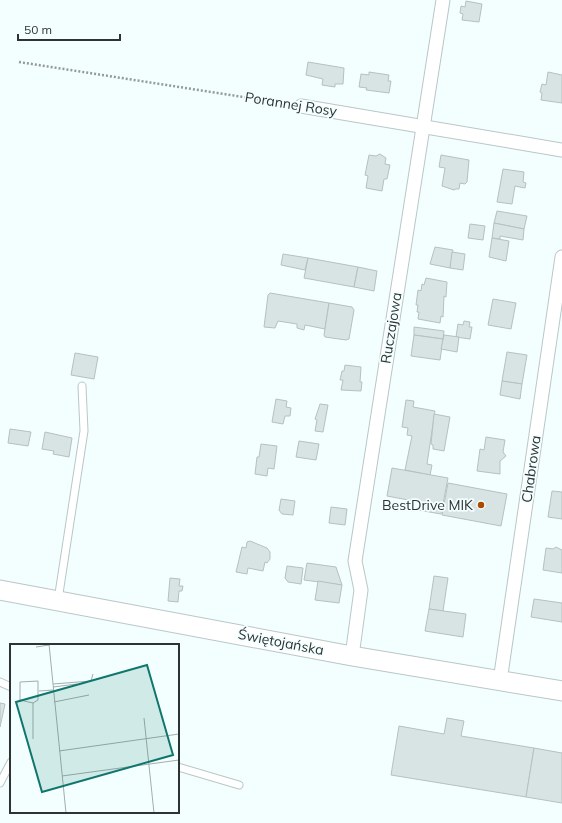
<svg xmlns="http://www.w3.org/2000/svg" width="562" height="823" viewBox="0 0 562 823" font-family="Mulish,sans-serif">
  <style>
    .building { fill: #d8e3e3; stroke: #b6c0c0 }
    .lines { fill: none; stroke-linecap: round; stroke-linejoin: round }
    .lane-casing { stroke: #bbc6c6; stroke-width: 9 }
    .street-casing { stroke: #bbc6c6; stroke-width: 15 }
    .secondary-casing { stroke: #bbc6c6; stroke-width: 21 }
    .path { stroke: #939a9a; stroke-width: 2.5; stroke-dasharray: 2 2; stroke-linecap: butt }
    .lane { stroke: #fff; stroke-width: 7 }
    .street { stroke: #fff; stroke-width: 13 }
    .secondary { stroke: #fff; stroke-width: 19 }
    .poi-dot { fill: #aa4b00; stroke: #f3fefe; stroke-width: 1.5 }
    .labels { text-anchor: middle; stroke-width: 3.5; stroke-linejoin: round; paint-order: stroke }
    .street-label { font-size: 14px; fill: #2e3232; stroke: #f3fefe }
    .poi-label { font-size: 14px; fill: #2e3232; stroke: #f3fefe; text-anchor: end }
    .inset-road { fill: none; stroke: #a4acac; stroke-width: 1 }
    .view { fill: #0f766e; fill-opacity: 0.15; stroke: #0f766e; stroke-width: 2 }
    .inset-edge { fill: none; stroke: #2e3232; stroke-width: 2 }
  </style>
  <rect width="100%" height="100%" fill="#f3fefe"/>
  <!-- building -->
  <g class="building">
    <polygon points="466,1 482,4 479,22 462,20 463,14 460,13 461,6 465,7"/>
    <polygon points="308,62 344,68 343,84 335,84 335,87 322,85 323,79 306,75"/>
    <polygon points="369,72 389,75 388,81 391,81 389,93 366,90 367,88 359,87 361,74 369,75"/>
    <polygon points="548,72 562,75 562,103 541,100 542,93 540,92 542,84 546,85"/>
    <polygon points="380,154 386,158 385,164 390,165 387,179 384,179 382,191 366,188 368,176 365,175 369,155 376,156"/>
    <polygon points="441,155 469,160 467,182 465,184 460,183 459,189 456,189 454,190 442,186 445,168 439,167"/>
    <polygon points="503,169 524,172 523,182 526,183 525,188 515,186 512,204 497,202"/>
    <polygon points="497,211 527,216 524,229 494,223"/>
    <polygon points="494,223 524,229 523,240 500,236 500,239 492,238"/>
    <polygon points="470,224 485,226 483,240 468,238"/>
    <polygon points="492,238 509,241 506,261 489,257"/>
    <polygon points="435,247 453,250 450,268 430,264"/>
    <polygon points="452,252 465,254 463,270 450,268"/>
    <polygon points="283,254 308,258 305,270 281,265"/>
    <polygon points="308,258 358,267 354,287 304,278"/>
    <polygon points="358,267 377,271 374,291 354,287"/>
    <polygon points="426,278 447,282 446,297 444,296 443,317 441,316 440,323 418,319 419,312 417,312 418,305 416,305 418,290 421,291 422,284 424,285"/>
    <polygon points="270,293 329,303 325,329 305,325 304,330 297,328 297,324 278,321 275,328 264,327 268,295"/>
    <polygon points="493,299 516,303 511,329 488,325"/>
    <polygon points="329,303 352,307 354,310 349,339 346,340 325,337 324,335"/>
    <polygon points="464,321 470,322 469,327 472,327 470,339 456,337 458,324 463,325"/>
    <polygon points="414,327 444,331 443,339 414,335"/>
    <polygon points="414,335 443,339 440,360 411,356"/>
    <polygon points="444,335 459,337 457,352 441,349"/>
    <polygon points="507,352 527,355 522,384 502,381"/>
    <polygon points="75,353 98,357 94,379 71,375"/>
    <polygon points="345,365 361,367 360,382 362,382 361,391 341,390 343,380 340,380 342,371 344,371"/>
    <polygon points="502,381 522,384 520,399 500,395"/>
    <polygon points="276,399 287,401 286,407 291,408 290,416 285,416 283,424 272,422"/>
    <polygon points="406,400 414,401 413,407 435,411 427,464 432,465 430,475 405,470 412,436 407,435 408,428 402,427"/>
    <polygon points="320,404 328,405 323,432 315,431 317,420 315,419"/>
    <polygon points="434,414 450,417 444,451 433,449 433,445 431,444"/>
    <polygon points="10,429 31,432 28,446 8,443"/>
    <polygon points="45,432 72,438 69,457 53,454 54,451 42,449"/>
    <polygon points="486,437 505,440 503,452 506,456 500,461 500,474 477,471 480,449 484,450"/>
    <polygon points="299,441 319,444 316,460 296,457"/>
    <polygon points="261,444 277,446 274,469 268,468 267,476 255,474 257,457 259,457"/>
    <polygon points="392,468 448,478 441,514 418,510 419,502 387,496"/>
    <polygon points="448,483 507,494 501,526 442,515"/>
    <polygon points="552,491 562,492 562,519 548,517"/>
    <polygon points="281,499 295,501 293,515 282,514 279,510"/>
    <polygon points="331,507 347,509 345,525 329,523"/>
    <polygon points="250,541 267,548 270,552 270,559 267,563 265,562 263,571 248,568 247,574 236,572 242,547 246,548 247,542"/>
    <polygon points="556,547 562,550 562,573 543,570 546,548 553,549"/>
    <polygon points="307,563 336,567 342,585 304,580"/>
    <polygon points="287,566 303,568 301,584 288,582 285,578"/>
    <polygon points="434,576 448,578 443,611 429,609"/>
    <polygon points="170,578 180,579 179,586 183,586 182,591 179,591 178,602 168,601"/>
    <polygon points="318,581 342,585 339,603 315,600"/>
    <polygon points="534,599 562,603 562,622 531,617"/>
    <polygon points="429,609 466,614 463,637 425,631"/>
    <polygon points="0,703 5,704 0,727"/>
    <polygon points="447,718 464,721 461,736 534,748 526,797 391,775 399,726 444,734"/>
    <polygon points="534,748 562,753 562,803 526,797"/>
  </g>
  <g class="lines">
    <defs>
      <g id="lane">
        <polyline points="58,600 84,431 82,386"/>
        <polyline points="0,682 11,687"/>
        <polyline points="178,767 239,785"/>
        <polyline points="0,783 11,762"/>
      </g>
      <g id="street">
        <polyline points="301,106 562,150"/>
        <polyline points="352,656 361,590 355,561 443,0"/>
        <polyline points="500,681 562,257"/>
      </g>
      <polyline id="secondary" points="0,590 352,656 562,691"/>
    </defs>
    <!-- lane casing -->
    <use href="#lane" class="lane-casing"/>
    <!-- street casing -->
    <use href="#street" class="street-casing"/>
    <!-- secondary casing -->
    <use href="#secondary" class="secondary-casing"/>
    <!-- path -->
    <polyline class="path" points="19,62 288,104"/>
    <!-- lane -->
    <use href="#lane" class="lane"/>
    <!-- street -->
    <use href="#street" class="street"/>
    <!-- secondary -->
    <use href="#secondary" class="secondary"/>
  </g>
  <!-- markers -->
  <circle class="poi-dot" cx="481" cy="505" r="4"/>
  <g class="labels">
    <!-- street labels -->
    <g class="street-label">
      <text transform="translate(291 104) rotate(9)" y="5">Porannej Rosy</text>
      <text transform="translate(391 328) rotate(-81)" y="5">Ruczajowa</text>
      <text transform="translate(531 469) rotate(-82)" y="5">Chabrowa</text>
      <text transform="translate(281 642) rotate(11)" y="5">Świętojańska</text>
    </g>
    <!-- poi labels -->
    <g class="poi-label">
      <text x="473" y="510">BestDrive MIK</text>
    </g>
  </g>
  <!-- overview -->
  <g transform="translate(10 644)">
    <rect width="169" height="169" fill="#f3fefe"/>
    <path class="inset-road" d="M 39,0 L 56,169M 26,3 L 39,1M 28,37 L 28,56 L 23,59 L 10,56 L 10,38 ZM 43,40 L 81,37 L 83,30M 43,43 L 67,40M 29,47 L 43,46M 44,58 L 79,51M 134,74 L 144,169M 23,95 L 23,59M 49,107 L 169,90M 52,132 L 169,116"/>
    <path class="view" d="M 137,21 L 163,111 L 32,148 L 6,58 Z"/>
    <rect width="169" height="169" class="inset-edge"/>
  </g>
  <!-- scale -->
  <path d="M18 34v6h102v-6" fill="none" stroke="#2e3232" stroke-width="2"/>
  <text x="24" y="34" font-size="12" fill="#2e3232" stroke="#f3fefe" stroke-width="3" paint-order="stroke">50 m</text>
</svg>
